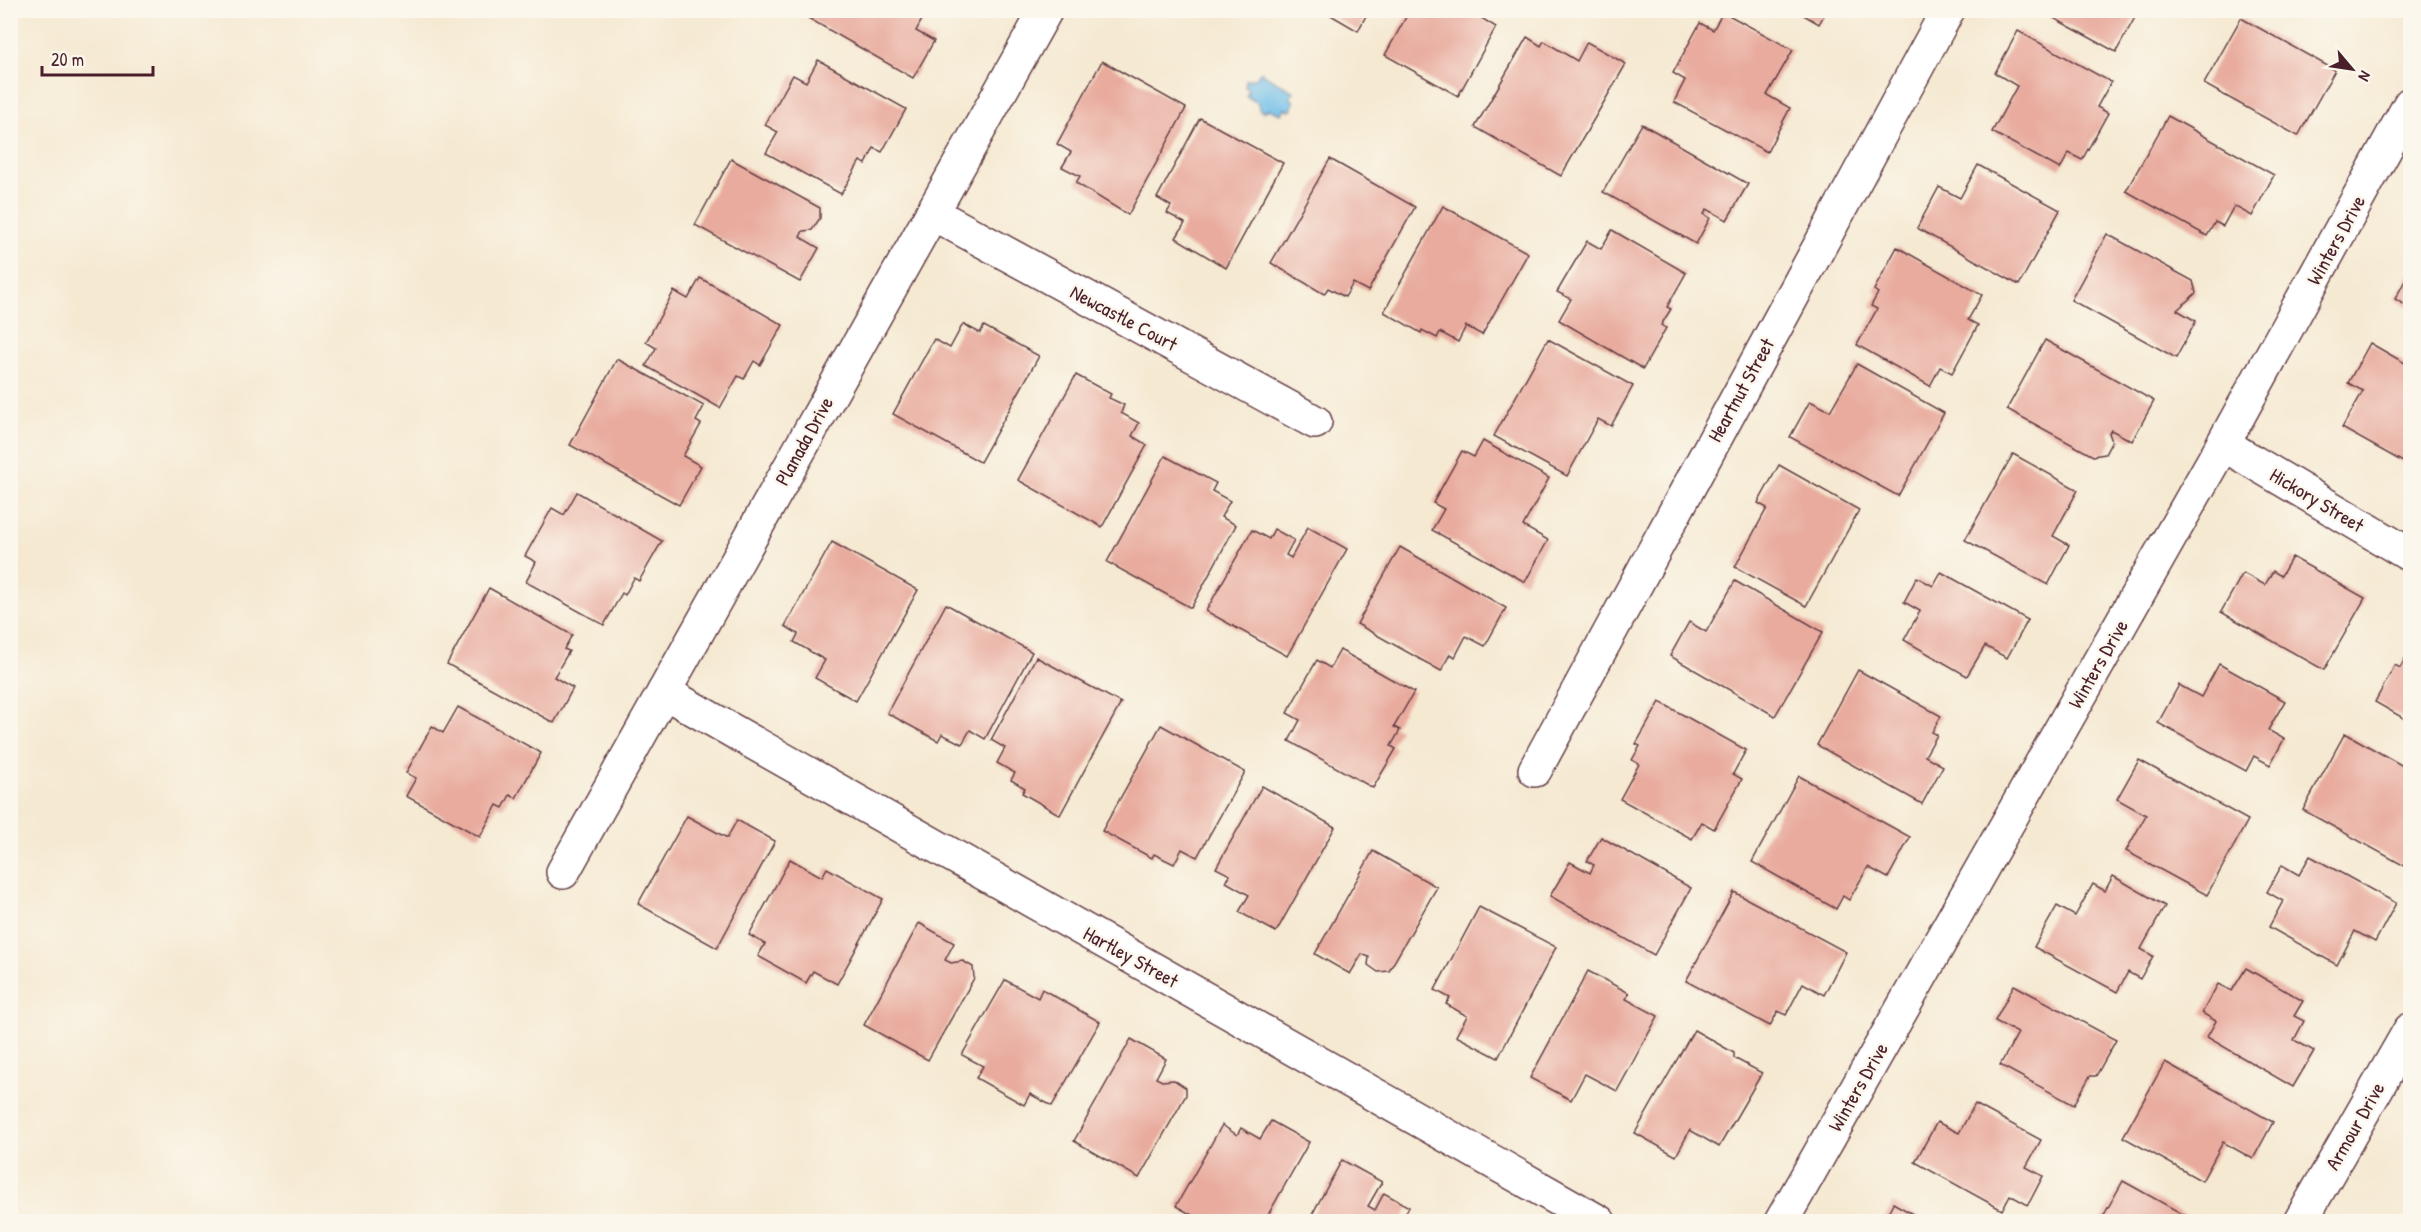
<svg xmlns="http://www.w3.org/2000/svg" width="2421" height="1232" viewBox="0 0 2421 1232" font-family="'Patrick Hand',sans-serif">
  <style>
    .water { fill: #6ebde9; stroke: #5c6e8a; stroke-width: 1.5 }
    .building { fill: #e8ab9e }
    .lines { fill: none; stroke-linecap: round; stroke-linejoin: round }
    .street-casing { stroke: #643d44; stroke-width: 36 }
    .street { stroke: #fff; stroke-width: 33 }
    .labels { text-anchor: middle; stroke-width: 5; stroke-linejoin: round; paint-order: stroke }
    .street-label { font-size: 20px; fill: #4a1f2b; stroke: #fbf7ec }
  </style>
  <rect width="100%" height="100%" fill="#fbf7ec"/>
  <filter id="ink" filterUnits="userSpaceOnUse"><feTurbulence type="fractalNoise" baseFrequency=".0167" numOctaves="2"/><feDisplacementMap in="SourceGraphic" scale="12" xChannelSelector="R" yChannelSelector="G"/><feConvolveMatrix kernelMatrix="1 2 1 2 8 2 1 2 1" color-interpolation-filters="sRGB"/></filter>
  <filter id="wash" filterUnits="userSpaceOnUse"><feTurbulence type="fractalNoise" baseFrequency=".008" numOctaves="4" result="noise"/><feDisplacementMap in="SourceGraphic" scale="24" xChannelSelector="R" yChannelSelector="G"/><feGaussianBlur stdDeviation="1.35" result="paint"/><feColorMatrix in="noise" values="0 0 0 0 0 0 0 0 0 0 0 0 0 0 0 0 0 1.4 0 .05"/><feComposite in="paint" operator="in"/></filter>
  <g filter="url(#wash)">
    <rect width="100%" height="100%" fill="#f5e9d2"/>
    <!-- water -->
    <polygon class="water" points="1260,72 1294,92 1290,97 1294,102 1291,110 1284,109 1281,114 1269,109 1263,112 1259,109 1258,103 1246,96 1249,90 1245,87 1246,80 1256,78"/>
    <g id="blocks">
      <!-- building -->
      <g class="building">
        <polygon points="812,10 927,10 916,31 934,41 913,78 808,18"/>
        <polygon points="1322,10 1369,10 1358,31"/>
        <polygon points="1410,10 1481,10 1478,16 1496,27 1458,96 1385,55"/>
        <polygon points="1795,10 1827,10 1819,24"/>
        <polygon points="2039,10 2139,10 2116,52"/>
        <polygon points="1723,12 1793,50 1767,95 1790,108 1767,152 1674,102 1685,80 1673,73 1700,23 1713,30"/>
        <polygon points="2241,18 2335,70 2298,136 2204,84"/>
        <polygon points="2018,31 2111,82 2097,107 2108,113 2082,160 2069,153 2060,169 1992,132 2017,86 1995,73"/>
        <polygon points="1527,37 1541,46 1544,41 1577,61 1587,42 1626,64 1561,176 1475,127"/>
        <polygon points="818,60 906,109 882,152 874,148 866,164 860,161 841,194 766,153 778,132 765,125 793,75 806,82"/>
        <polygon points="1102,61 1186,108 1128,215 1076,183 1080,176 1062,167 1071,152 1057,144"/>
        <polygon points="2168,116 2274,175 2252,216 2234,206 2223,226 2215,222 2207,236 2126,191"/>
        <polygon points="1200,118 1283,163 1226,268 1176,238 1185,223 1167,213 1171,206 1157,198"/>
        <polygon points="1642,124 1748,184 1727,220 1707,209 1704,214 1710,218 1696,244 1603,192"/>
        <polygon points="731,159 820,208 820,218 812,230 803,231 800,237 819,248 800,282 695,225"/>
        <polygon points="1330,159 1415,207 1368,291 1353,283 1345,297 1328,288 1324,294 1271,263"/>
        <polygon points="1978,165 2060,210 2019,285 1917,228 1939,187 1960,198"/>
        <polygon points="1443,206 1528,253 1482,335 1466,326 1458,342 1440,332 1437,338 1422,330 1421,333 1384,312"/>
        <polygon points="1612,230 1686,273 1667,307 1671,309 1661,325 1666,328 1643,369 1559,320 1571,299 1557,292 1587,241 1601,249"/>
        <polygon points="2107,234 2193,281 2196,293 2177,310 2196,321 2176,358 2071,300"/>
        <polygon points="1897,247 1982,295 1968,320 1978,325 1952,373 1940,367 1930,386 1857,345 1877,309 1871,306 1878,293 1874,290"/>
        <polygon points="2410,272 2410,308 2395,299"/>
        <polygon points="700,278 783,325 760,365 754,361 744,379 738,376 720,408 646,366 656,348 646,342 674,291 688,299"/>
        <polygon points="963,324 980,333 984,326 1039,356 980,462 893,414 934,339 950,348"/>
        <polygon points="1548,339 1633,386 1611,426 1598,419 1567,476 1494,436"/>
        <polygon points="2045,340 2154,401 2132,441 2111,430 2109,433 2112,441 2105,454 2093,456 2007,409"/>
        <polygon points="2370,343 2410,366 2410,466 2342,428 2363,391 2348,383"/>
        <polygon points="617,359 704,406 696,421 701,424 683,456 701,466 679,505 570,445"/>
        <polygon points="1857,364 1944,413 1898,496 1790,437 1810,401 1830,411"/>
        <polygon points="1076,375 1111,394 1109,398 1124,405 1121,413 1139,423 1132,436 1147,445 1102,527 1018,480"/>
        <polygon points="1483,441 1549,478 1523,526 1548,540 1525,582 1432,530 1444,509 1433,503 1462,451 1474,457"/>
        <polygon points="2013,454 2078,490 2053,536 2069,545 2048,585 1965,540"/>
        <polygon points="1165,456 1216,483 1212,491 1230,501 1221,517 1236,525 1191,608 1107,562"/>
        <polygon points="1779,465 1859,510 1806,606 1735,567 1767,508 1758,503"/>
        <polygon points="577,492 662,541 639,581 634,578 625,595 622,593 604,625 526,582 536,562 525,556 552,508 564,515"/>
        <polygon points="1308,527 1347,549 1287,656 1206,611 1252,530 1269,539 1274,529 1294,540 1286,555 1291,558"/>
        <polygon points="832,542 918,590 856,701 815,678 825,660 794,642 798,634 785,626"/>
        <polygon points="1400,547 1506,608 1485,646 1466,636 1455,657 1450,654 1441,671 1357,624"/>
        <polygon points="2292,557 2365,598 2324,670 2221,612 2243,573 2265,585 2273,571 2281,576"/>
        <polygon points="1941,572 2028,620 2007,658 1985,646 1967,676 1904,640 1920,611 1904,602 1917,577 1933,586"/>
        <polygon points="1735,581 1823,632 1775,716 1670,656 1689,622 1706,632"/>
        <polygon points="489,588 572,635 564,649 569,651 554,677 573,688 554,723 447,664"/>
        <polygon points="946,604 1032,652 985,739 970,730 962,744 942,734 938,741 887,713"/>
        <polygon points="1340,650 1414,692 1394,727 1400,730 1391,746 1396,749 1373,788 1289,741 1300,720 1287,713 1317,660 1330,668"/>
        <polygon points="2410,650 2410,722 2375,702 2395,665 2400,668"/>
        <polygon points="1036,657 1121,703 1060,815 1022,793 1025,788 1011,780 1015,773 997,763 1005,748 991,740"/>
        <polygon points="2219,664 2285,701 2268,730 2284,739 2270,765 2254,756 2246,771 2158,723 2179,685 2201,697"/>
        <polygon points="1858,670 1941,716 1932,732 1937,735 1925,756 1943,766 1922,804 1817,745"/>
        <polygon points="1660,702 1746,750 1733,774 1742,779 1714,829 1702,822 1692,839 1620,799 1639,764 1632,760 1640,746 1636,744"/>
        <polygon points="458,707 541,753 516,798 510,795 503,808 497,805 480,837 406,796 416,778 406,773 432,726 443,733"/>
        <polygon points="1161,725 1245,772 1197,857 1182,849 1174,864 1154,854 1152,858 1102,831"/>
        <polygon points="2345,733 2410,770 2410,869 2303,810"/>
        <polygon points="2139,760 2248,820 2207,895 2126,851 2146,815 2117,799"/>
        <polygon points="1799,776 1910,837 1888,878 1868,867 1849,900 1843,896 1836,909 1752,862"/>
        <polygon points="1262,786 1335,827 1276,932 1239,912 1249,895 1226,882 1230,875 1216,868"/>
        <polygon points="687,816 727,838 737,820 775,841 717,948 638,904"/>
        <polygon points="1601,837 1691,888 1654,955 1550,896 1570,862 1590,873 1594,865 1587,861"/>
        <polygon points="1373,851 1437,887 1389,971 1378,972 1368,965 1369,957 1362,954 1350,974 1315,954"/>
        <polygon points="2310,856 2396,903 2375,942 2355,931 2337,965 2269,927 2283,901 2267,892 2282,865 2299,875"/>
        <polygon points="790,859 822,877 827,868 883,899 837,984 813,971 806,983 758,956 765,944 749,935"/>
        <polygon points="2113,876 2165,906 2141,949 2153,956 2140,979 2128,972 2117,992 2034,947 2057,906 2075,916 2093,884 2105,891"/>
        <polygon points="1734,892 1846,952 1824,995 1803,983 1786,1015 1778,1011 1770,1026 1686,981"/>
        <polygon points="1479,907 1556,947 1498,1058 1456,1036 1467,1016 1446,1004 1450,998 1435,990"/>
        <polygon points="919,923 954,943 945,960 951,963 963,961 973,967 974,978 928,1060 864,1025"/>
        <polygon points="2246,968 2303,1001 2294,1016 2304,1021 2294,1040 2314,1051 2293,1087 2207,1037 2216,1021 2202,1013 2218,984 2232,991"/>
        <polygon points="1588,971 1629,993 1626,999 1658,1016 1617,1091 1585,1074 1571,1100 1530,1078"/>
        <polygon points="1005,980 1038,998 1042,989 1100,1022 1052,1106 1030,1094 1024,1105 976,1078 983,1066 962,1055"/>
        <polygon points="2014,985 2116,1040 2096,1076 2090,1076 2074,1105 2000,1065 2018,1033 1995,1021"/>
        <polygon points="1694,1030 1734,1053 1734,1058 1762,1073 1719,1147 1690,1130 1676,1156 1635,1133"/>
        <polygon points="1131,1039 1166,1059 1156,1078 1162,1081 1174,1080 1186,1088 1186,1095 1139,1178 1074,1141"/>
        <polygon points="2165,1062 2273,1122 2253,1159 2223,1142 2202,1181 2123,1137"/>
        <polygon points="1975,1104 2041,1140 2026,1167 2043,1176 2028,1205 2010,1195 2002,1210 1915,1162 1937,1122 1959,1133"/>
        <polygon points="1271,1121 1309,1142 1264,1222 1204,1222 1176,1206 1222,1125 1237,1135 1241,1128 1260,1139"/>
        <polygon points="1342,1160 1382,1182 1368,1206 1375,1210 1384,1193 1409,1207 1401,1222 1308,1222"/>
        <polygon points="2123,1181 2188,1217 2186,1222 2100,1222"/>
        <polygon points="1893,1203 1927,1222 1883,1222"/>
      </g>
    </g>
  </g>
  <g filter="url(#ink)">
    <use href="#blocks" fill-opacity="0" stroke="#643d44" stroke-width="1.5"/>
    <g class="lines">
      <defs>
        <g id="street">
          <polyline points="932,213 1315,422"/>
          <polyline points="2223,444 2410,555"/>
          <polyline points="664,692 1599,1222"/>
          <polyline points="1535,770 1948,10"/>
          <polyline points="563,872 1046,10"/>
          <polyline points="1781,1222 2223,444 2410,104"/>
          <polyline points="2300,1222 2410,1030"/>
        </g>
      </defs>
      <!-- street casing -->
      <use href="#street" class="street-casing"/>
      <!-- street -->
      <use href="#street" class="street"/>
    </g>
  </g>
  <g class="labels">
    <!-- street labels -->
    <g class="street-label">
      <text transform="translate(2336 240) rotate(-61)" y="7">Winters Drive</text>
      <text transform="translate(1124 318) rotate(28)" y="7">Newcastle Court</text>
      <text transform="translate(1741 390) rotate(-61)" y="7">Heartnut Street</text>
      <text transform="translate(804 441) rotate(-61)" y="7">Planada Drive</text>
      <text transform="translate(2317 500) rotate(31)" y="7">Hickory Street</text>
      <text transform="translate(2098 664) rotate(-60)" y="7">Winters Drive</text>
      <text transform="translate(1131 957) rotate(29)" y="7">Hartley Street</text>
      <text transform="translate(1858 1087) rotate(-60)" y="7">Winters Drive</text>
      <text transform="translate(2355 1126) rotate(-60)" y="7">Armour Drive</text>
    </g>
  </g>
  <!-- margin -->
  <rect width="2421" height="1232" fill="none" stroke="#fbf7ec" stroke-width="36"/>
  <!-- north arrow -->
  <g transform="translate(2352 69) rotate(119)" stroke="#fbf7ec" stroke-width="4.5" paint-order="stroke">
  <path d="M0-4.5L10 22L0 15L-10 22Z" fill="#4a1f2b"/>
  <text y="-9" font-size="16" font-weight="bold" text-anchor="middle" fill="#4a1f2b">N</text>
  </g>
  <!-- scale -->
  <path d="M42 66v9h111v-9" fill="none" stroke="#4a1f2b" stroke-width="3"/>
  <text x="51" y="66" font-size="18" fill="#4a1f2b" stroke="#fbf7ec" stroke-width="4.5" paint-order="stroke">20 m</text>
</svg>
